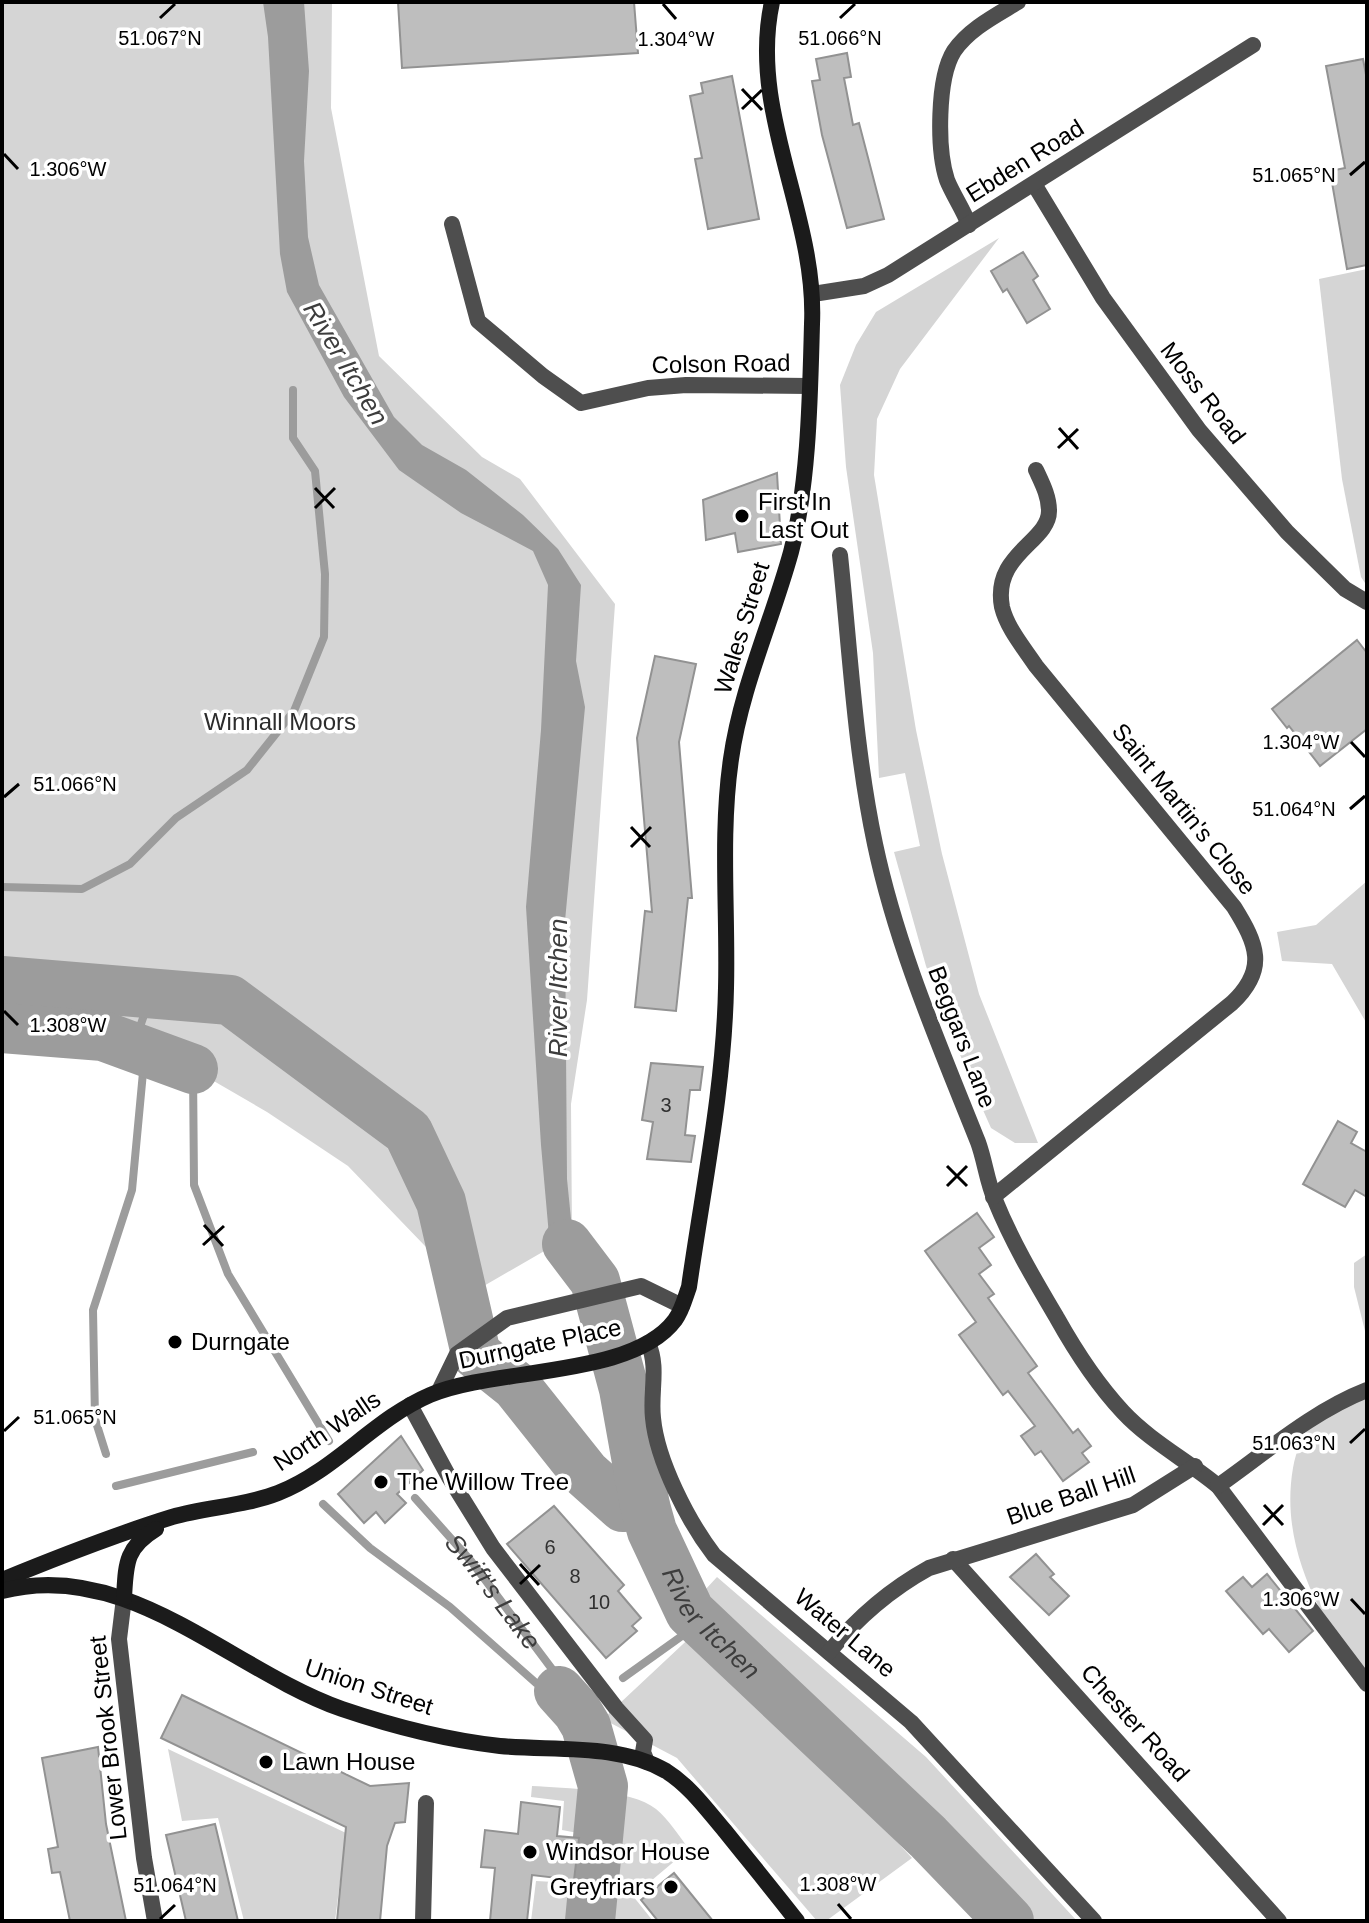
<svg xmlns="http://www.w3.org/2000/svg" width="1369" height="1923" viewBox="0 0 1369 1923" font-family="Helvetica,sans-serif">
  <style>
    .green { fill: #d5d5d5 }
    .water { fill: #9c9c9c }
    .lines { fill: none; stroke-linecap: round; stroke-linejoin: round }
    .stream { stroke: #9c9c9c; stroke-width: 8 }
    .river { stroke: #9c9c9c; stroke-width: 50 }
    .building { fill: #bebebe; stroke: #929292; stroke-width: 2 }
    .street { stroke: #4e4e4e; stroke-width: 16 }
    .secondary { stroke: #1b1b1b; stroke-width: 16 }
    .ticks { fill: none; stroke: #000; stroke-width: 3 }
    .poi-dot { fill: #000; stroke: #fff; stroke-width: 3 }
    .labels { text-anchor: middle; stroke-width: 7; stroke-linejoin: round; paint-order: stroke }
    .number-label { font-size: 20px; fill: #303030 }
    .street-label { font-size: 24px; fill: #000; stroke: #fff }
    .poi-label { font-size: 24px; fill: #000; stroke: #fff; text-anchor: start }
    .park-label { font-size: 24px; fill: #2c2c2c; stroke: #fff }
    .water-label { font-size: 26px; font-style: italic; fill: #3d3d3d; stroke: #fff }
    .ticks-label { font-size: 20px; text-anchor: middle; fill: #000; stroke: #fff; stroke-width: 7; stroke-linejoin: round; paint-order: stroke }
  </style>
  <rect width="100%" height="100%" fill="#fff"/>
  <!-- green -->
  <g class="green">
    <polygon points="2,2 332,2 331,108 379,356 482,457 520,479 615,604 587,1000 571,1104 572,1235 482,1287 425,1246 348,1166 267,1112 193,1069 103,1036 2,1028"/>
    <polygon points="999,238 900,369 877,419 874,475 916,730 942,854 979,994 1038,1143 1015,1143 991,1128 971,1083 926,966 894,852 920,846 905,773 879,778 873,653 846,467 840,385 856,345 876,312"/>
    <polygon points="1367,269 1367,586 1361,577 1342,479 1319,279"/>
    <polygon points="1367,881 1367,1024 1332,964 1282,961 1277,932 1316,925"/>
    <polygon points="1367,1254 1367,1339 1354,1287 1354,1263"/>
    <path d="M 1367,1395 L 1367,1684 C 1322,1622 1279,1548 1293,1468 C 1296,1451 1303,1431 1318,1420 C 1332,1410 1351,1403 1367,1395 Z"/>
    <polygon points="717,1577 926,1757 1077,1921 1030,1921 953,1838 693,1603"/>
    <polygon points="698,1630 912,1858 826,1921 817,1921 677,1758 603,1719"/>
    <polygon points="168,1749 346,1833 335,1921 244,1921 218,1818 182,1821"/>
    <path d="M 532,1786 C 564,1788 631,1789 656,1809 C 669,1820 679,1836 689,1849 L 633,1896 L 653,1921 L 531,1921 L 536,1881 L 573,1883 L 583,1834 L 562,1830 L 564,1801 L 531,1797 Z"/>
  </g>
  <!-- water -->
  <polygon class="water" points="263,2 304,2 309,71 304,161 308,237 319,285 394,417 422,445 466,470 523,515 558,549 581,585 576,661 585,707 565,921 567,1179 574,1249 615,1284 581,1294 563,1277 550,1247 541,1145 526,907 541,730 548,585 533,551 461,513 399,470 344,397 287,292 280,254 268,37"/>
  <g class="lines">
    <!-- stream -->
    <g class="stream">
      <polyline points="2,887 82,889 130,864 176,818 247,770 294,711 324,637 325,574 315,471 293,438 293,390"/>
      <polyline points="133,1047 152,992"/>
      <polyline points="193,1069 194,1185 228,1274 329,1441"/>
      <polyline points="106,1454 95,1419 93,1310 132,1190 145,1051"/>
      <polyline points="116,1486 253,1452"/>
      <path id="s1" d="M 415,1498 L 471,1561 L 555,1673 L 559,1691"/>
      <polyline points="323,1504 370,1548 450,1607 536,1683 559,1691"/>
      <polyline points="623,1678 700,1623"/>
      <polyline points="577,1711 586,1705"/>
    </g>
    <!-- river -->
    <g class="river">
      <polyline points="2,981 230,1000 408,1132 441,1202 476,1354 516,1386 586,1474 623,1507 645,1506"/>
      <polyline points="2,1028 103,1036 193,1069"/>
      <path id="s2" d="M 567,1244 L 595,1281 L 624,1389 L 645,1506 L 652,1531 L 690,1612 L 928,1837 L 1009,1921"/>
      <polyline points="559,1691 577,1711 586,1726 603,1786 590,1921"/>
    </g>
  </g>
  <!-- building -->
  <g class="building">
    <polygon points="398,2 634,2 638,53 402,68"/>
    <polygon points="847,53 851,77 844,78 853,125 859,123 884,219 847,228 822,135 812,81 820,80 816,59"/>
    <polygon points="1363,59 1367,80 1367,265 1347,269 1330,171 1345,168 1326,66"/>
    <polygon points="732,76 759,219 708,229 695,159 702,158 690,96 703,93 701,83"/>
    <polygon points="1023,252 1038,276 1033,280 1050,309 1027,323 1007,289 1003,292 991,271"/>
    <polygon points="777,473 781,544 738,552 735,533 706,540 703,500"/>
    <polygon points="1357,640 1367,653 1367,729 1320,766 1289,726 1287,728 1272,709"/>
    <polygon points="655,656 696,664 679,742 692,898 688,898 676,1011 635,1007 645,911 652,912 637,738"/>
    <polygon points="651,1063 703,1067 700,1090 690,1090 685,1135 695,1136 691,1162 647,1159 653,1122 642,1120"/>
    <polygon points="1338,1121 1357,1132 1351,1143 1367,1152 1367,1197 1355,1190 1345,1207 1303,1184"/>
    <polygon points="977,1213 994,1237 979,1248 991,1265 979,1274 994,1294 988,1298 1037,1366 1028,1373 1073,1433 1078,1429 1091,1446 1082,1453 1089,1462 1063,1481 1041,1451 1035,1455 1021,1436 1035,1426 1008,1391 1003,1395 959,1335 976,1322 925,1251"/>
    <polygon points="401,1436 423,1470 397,1494 406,1503 385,1523 376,1512 364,1523 338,1494"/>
    <polygon points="554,1506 624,1585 618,1591 641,1618 632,1626 637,1631 606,1658 507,1544"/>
    <polygon points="1036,1554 1054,1574 1050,1577 1069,1596 1049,1615 1010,1577"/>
    <polygon points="1267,1574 1313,1631 1289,1652 1269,1629 1263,1634 1226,1591 1243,1577 1252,1587"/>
    <polygon points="182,1695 370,1786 409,1783 405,1822 395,1823 387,1846 380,1921 337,1921 346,1827 161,1738"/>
    <polygon points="98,1747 106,1824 126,1921 70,1921 60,1872 52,1873 48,1849 58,1847 42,1758"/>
    <polygon points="521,1802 560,1807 557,1836 579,1838 574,1880 532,1875 527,1921 490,1921 495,1868 481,1867 485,1830 518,1834"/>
    <polygon points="215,1824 238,1921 186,1921 166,1835"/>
    <polygon points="674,1873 713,1921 658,1921 641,1900"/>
  </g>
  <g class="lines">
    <!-- street -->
    <g class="street">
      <polyline points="1034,184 1103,298 1199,430 1287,532 1345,589 1367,602"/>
      <polyline points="452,224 478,321 543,376 581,403 648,388 686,385 809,386"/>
      <path d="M 969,225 C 963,209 953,195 947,180 C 937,150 937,78 954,51 C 969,29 995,16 1018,2"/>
      <polyline points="813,294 864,286 888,275 1253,45"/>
      <path d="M 840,555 C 850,651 855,750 875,844 C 897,948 939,1044 978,1142 C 985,1161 987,1182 995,1200 C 1012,1242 1034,1279 1057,1318 C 1076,1352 1096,1383 1123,1412 C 1150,1441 1188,1461 1218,1486 L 1367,1684"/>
      <path d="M 993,1197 L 1232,1003 C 1268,969 1257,944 1234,907 L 1036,666 C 1024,648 1007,628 1002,607 C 992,554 1049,542 1049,511 C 1049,496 1042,483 1036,470"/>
      <path d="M 648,1343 C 659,1367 650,1392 653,1418 C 657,1461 688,1521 714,1555 L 911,1722 L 1094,1921"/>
      <polyline points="439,1391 457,1354 507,1318 641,1286 682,1306"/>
      <polyline points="410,1405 449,1477 493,1548 616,1708 645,1740 643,1752 647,1762"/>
      <path d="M 1218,1486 C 1265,1453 1313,1411 1367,1390"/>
      <polyline points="953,1559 1279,1921"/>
      <polyline points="124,1598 119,1639 144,1858 155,1921"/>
      <path d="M 829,1652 C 858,1617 889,1590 929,1568 L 1133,1505 L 1195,1466"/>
      <polyline points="423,1921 426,1803"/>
    </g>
    <!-- secondary -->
    <g class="secondary">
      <path d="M 2,1580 C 58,1557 114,1535 172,1517 C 207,1507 245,1506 278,1493 C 336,1470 374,1419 430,1395 C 496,1367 632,1378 675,1320 C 682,1311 685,1298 689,1287 C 703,1188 724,1088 726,988 C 728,912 720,835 731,759 C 741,688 772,621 791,552 C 809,482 810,396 812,324 C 817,215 748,112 772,2"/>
      <path d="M 2,1591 C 128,1558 231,1670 342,1709 C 392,1726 447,1740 500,1746 C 554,1751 618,1743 666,1771 C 690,1786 707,1810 725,1831 C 749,1861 773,1890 797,1921"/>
      <path d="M 124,1598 C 126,1564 125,1548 156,1529"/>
    </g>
  </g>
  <!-- ticks -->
  <path class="ticks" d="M 663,4 L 676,19M 160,18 L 175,4M 840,18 L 855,4M 742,89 L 762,110M 742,109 L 762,90M 4,154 L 18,169M 1350,175 L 1365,162M 1059,428 L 1078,449M 1058,448 L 1078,429M 315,488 L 334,508M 315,508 L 335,488M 1351,742 L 1365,757M 4,797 L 19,784M 1350,809 L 1365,796M 631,827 L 650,847M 631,847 L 651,827M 4,1011 L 18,1025M 947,1166 L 967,1186M 947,1186 L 967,1166M 204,1225 L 223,1246M 203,1245 L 224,1226M 4,1431 L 19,1417M 1350,1443 L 1365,1429M 1264,1505 L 1283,1525M 1263,1525 L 1283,1505M 520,1564 L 539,1585M 520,1584 L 540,1565M 1351,1599 L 1365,1614M 838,1904 L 851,1919M 160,1919 L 175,1905"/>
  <!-- markers -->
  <g class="poi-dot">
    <circle cx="742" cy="516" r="8"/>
    <circle cx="175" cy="1342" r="8"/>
    <circle cx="381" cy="1482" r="8"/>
    <circle cx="266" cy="1762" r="8"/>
    <circle cx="530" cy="1852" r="8"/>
    <circle cx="671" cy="1887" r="8"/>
  </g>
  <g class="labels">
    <!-- number labels -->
    <g class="number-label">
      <text x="666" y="1112">3</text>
      <text x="550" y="1554">6</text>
      <text x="575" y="1583">8</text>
      <text x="599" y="1609">10</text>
    </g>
    <!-- street labels -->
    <g class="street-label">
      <text transform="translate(1025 161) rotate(-32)" y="8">Ebden Road</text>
      <text transform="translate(721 364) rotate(-1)" y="8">Colson Road</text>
      <text transform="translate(1203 393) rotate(52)" y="8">Moss Road</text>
      <text transform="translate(742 628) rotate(-73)" y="8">Wales Street</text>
      <text transform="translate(1184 809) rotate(51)" y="8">Saint Martin's Close</text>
      <text transform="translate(962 1037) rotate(69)" y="8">Beggars Lane</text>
      <text transform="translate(540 1344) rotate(-12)" y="8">Durngate Place</text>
      <text transform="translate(327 1431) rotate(-34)" y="8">North Walls</text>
      <text transform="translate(1071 1496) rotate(-19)" y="8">Blue Ball Hill</text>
      <text transform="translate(845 1633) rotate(40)" y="8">Water Lane</text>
      <text transform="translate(369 1687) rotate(18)" y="8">Union Street</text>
      <text transform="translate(1135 1723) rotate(48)" y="8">Chester Road</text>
      <text transform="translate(108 1738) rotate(-96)" y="8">Lower Brook Street</text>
    </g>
    <!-- poi labels -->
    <g class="poi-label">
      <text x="758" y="510">First In<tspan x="758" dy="28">Last Out</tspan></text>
      <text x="191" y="1350">Durngate</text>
      <text x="397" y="1490">The Willow Tree</text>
      <text x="282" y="1770">Lawn House</text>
      <text x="546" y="1860">Windsor House</text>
      <text x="655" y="1895" text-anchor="end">Greyfriars</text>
    </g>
    <!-- park labels -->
    <g class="park-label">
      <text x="280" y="730">Winnall Moors</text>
    </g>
    <!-- water labels -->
    <g class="water-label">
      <text transform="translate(346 363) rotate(59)" y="9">River Itchen</text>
      <text transform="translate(558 988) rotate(-90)" y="9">River Itchen</text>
      <text dy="9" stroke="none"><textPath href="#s1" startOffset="122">Swift's Lake</textPath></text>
      <text dy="9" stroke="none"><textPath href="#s2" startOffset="414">River Itchen</textPath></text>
    </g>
  </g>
  <g class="ticks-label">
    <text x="840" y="45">51.066°N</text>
    <text x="160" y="45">51.067°N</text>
    <text x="676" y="46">1.304°W</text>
    <text x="68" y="176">1.306°W</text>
    <text x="1294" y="182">51.065°N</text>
    <text x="1301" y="749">1.304°W</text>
    <text x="75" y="791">51.066°N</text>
    <text x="1294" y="816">51.064°N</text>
    <text x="68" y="1032">1.308°W</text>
    <text x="75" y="1424">51.065°N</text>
    <text x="1294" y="1450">51.063°N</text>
    <text x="1301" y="1606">1.306°W</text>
    <text x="838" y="1891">1.308°W</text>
    <text x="175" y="1892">51.064°N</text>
  </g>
  <!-- border -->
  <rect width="1369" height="1923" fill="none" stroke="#000000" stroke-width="8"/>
</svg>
